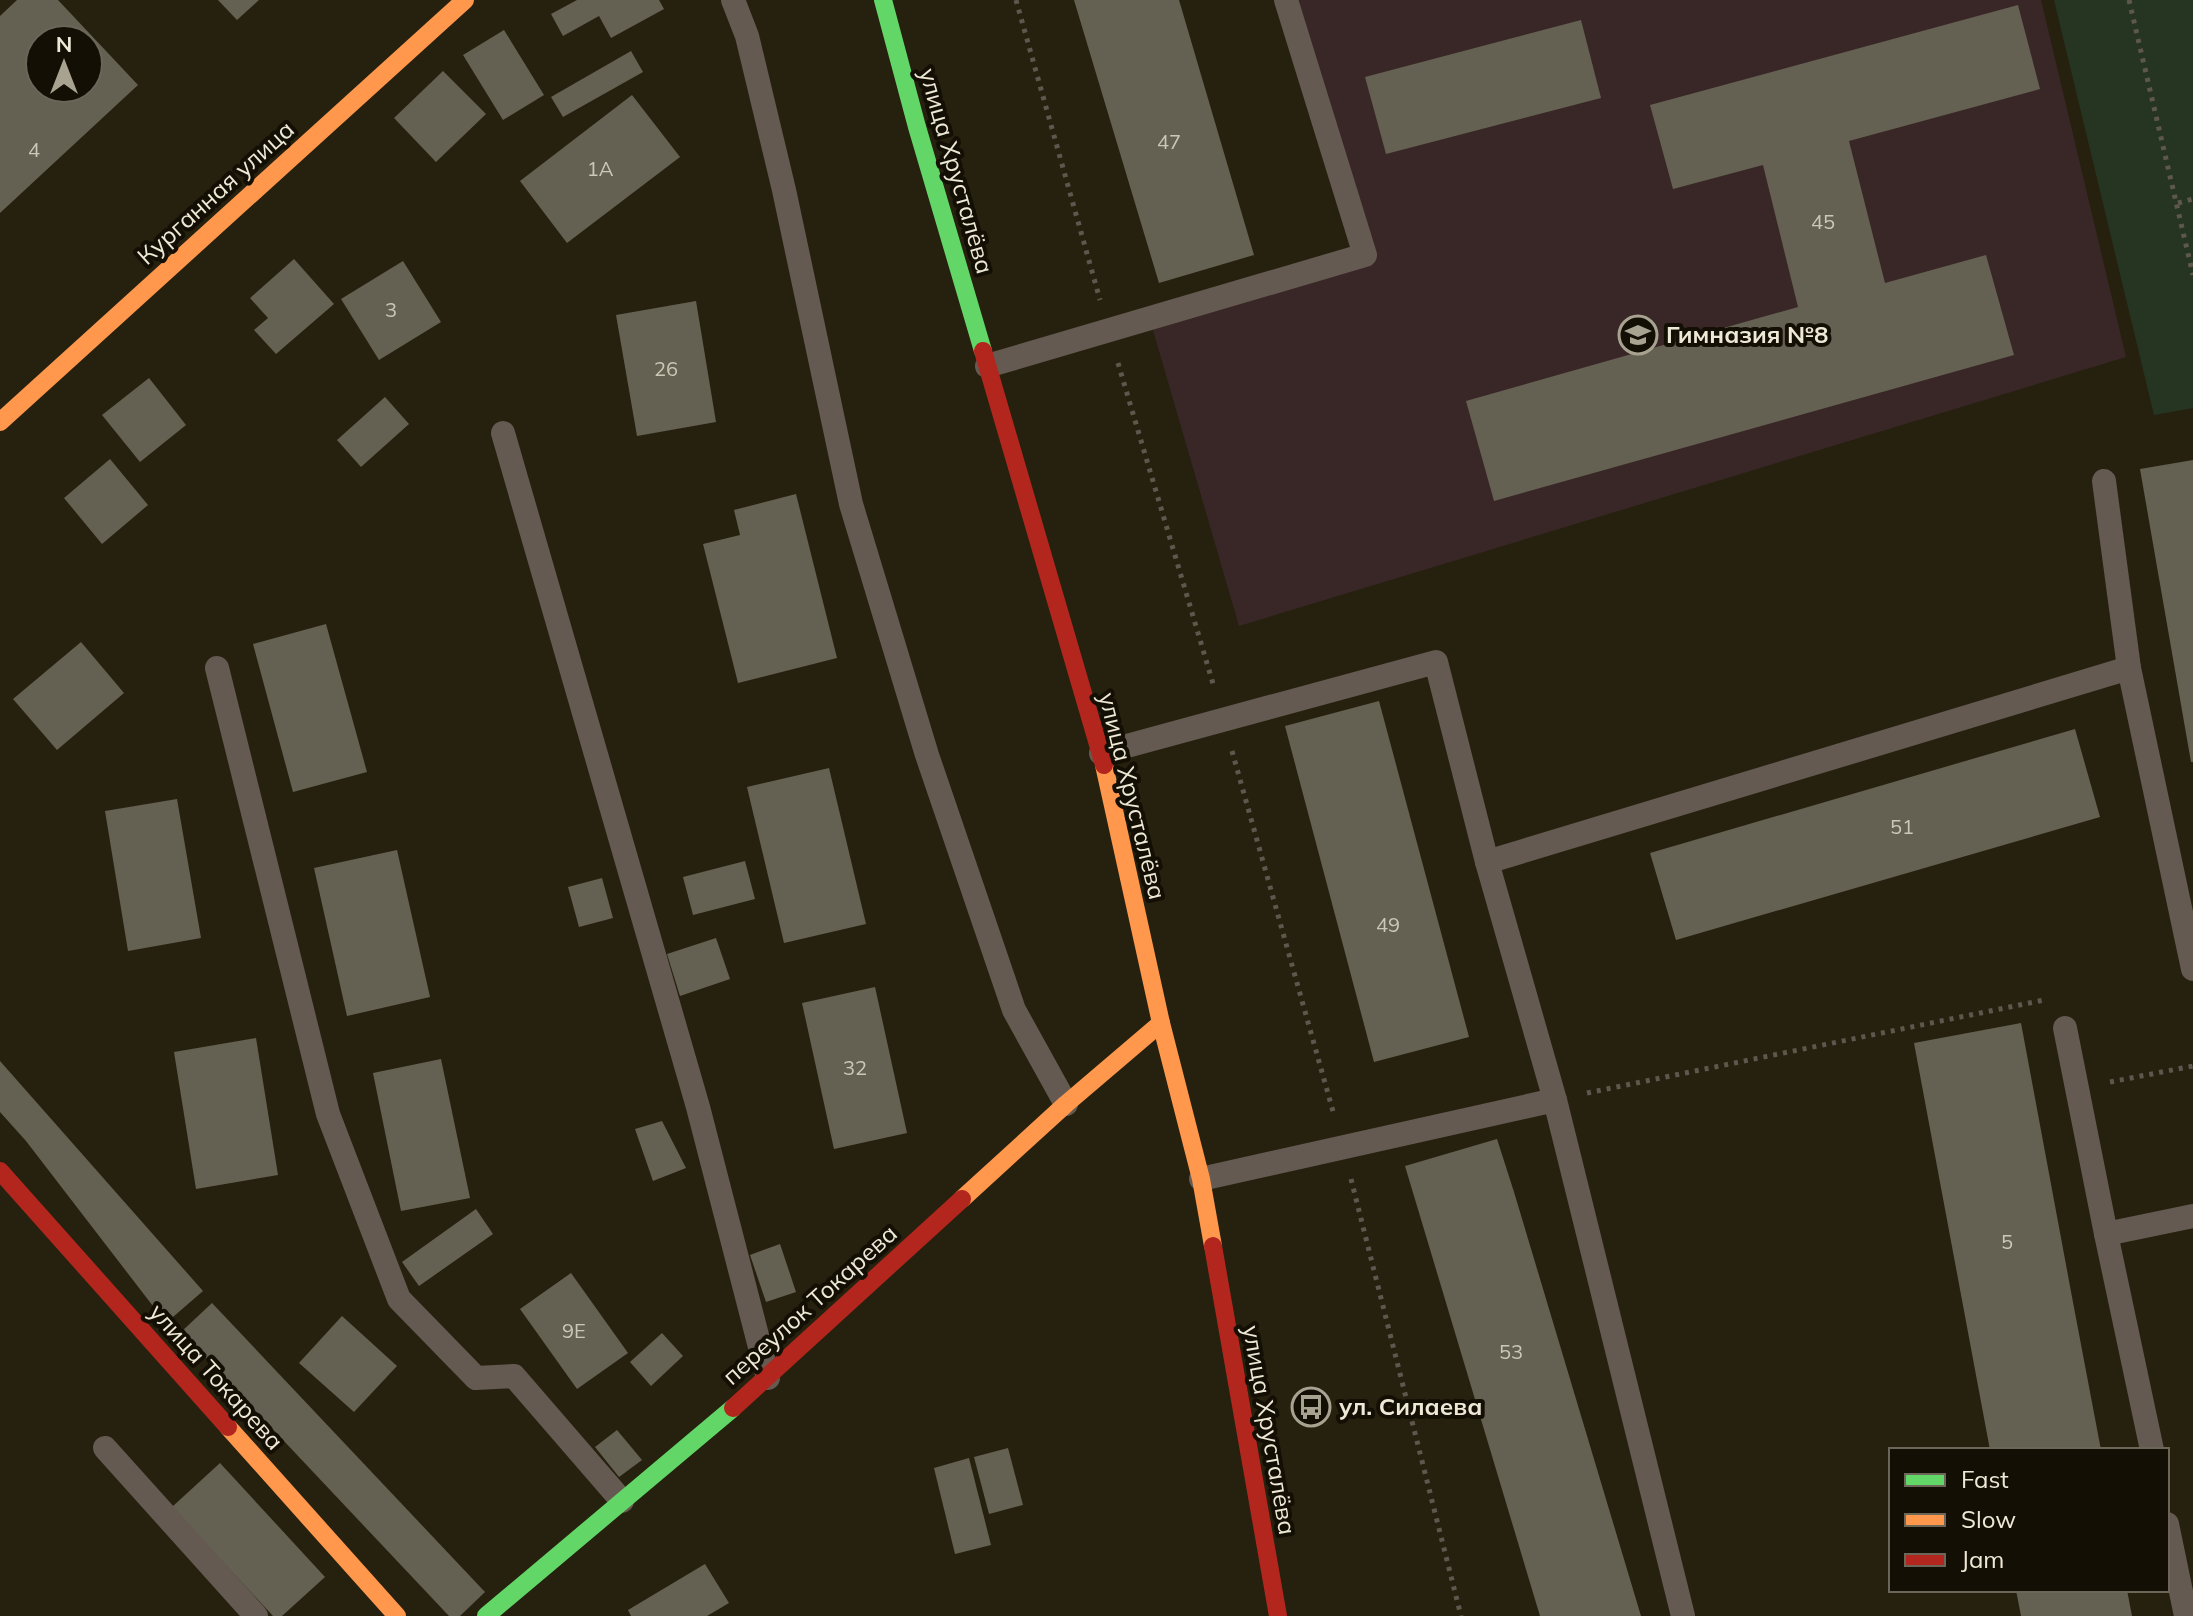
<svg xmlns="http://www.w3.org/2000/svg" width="2193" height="1616" viewBox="0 0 2193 1616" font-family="Mulish,sans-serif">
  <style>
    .education { fill: #392727 }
    .green { fill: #263422 }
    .building { fill: #656152; fill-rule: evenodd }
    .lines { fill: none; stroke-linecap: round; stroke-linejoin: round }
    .path { stroke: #5e574d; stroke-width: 5; stroke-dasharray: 4 6; stroke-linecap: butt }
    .lane { stroke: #655a51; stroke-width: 24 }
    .fast { stroke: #63d668; stroke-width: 18 }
    .slow { stroke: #ff974d; stroke-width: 18 }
    .jam { stroke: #b3261e; stroke-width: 18 }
    .labels { text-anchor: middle; stroke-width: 8; stroke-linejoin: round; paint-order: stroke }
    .number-label { font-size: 20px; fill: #ccc7b6 }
    .street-label { font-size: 24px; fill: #eee9d7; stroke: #140f04 }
    .poi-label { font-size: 24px; font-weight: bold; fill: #eee9d7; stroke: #140f04; text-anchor: start }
  </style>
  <rect width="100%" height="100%" fill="#26210f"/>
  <!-- education -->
  <polygon class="education" points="1286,0 2041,0 2126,357 1239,626 1148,313 1365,254"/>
  <!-- green -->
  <polygon class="green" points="2054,0 2193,0 2193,408 2154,415"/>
  <!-- building -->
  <g class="building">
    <path d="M 17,0 L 58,0 L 138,85 L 0,213 L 0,16 ZM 40,40 L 88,40 L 88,88 L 40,88 Z"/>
    <polygon points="218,0 259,0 237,20"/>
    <polygon points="577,0 659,0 664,9 611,38 599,16 563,36 551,14"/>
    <polygon points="1074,0 1179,0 1254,255 1159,283"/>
    <polygon points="2018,5 2040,89 1849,141 1885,283 1986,255 2014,355 1494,501 1466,401 1798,307 1763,165 1673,189 1650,105"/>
    <polygon points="1581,20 1601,98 1386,154 1365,77"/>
    <polygon points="504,30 544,95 503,120 463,55"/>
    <polygon points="631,51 643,72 563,117 551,97"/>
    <polygon points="443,71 486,114 436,162 394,118"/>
    <polygon points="632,95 680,157 567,243 520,181"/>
    <polygon points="294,259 334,304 276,354 254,330 268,318 250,298"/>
    <polygon points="403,261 441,322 379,360 341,299"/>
    <polygon points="696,301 716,422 637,436 616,315"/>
    <polygon points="149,378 186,425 140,462 102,415"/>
    <polygon points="385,397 409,424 361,467 337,440"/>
    <polygon points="110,459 148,505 102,544 64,498"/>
    <polygon points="2193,460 2193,762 2191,762 2140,469"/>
    <polygon points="796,494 837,658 738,683 703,544 740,535 734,510"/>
    <polygon points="326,624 367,772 293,792 253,644"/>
    <polygon points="81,642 124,693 57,750 13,699"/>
    <polygon points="1379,701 1469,1037 1374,1062 1285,726"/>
    <polygon points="2075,729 2100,817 1676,940 1650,853"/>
    <polygon points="829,768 866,924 784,943 747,787"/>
    <polygon points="177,799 201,938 128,951 105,811"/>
    <polygon points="397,850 430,997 347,1016 314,868"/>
    <polygon points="745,861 755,899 693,915 683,877"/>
    <polygon points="602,878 613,918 579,927 568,887"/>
    <polygon points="716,938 730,979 680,996 667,954"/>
    <polygon points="875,987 907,1133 834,1149 802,1003"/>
    <polygon points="2021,1023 2072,1297 2101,1450 1990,1450 1914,1043"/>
    <polygon points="256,1038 278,1175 196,1189 174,1052"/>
    <polygon points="441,1059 470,1198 401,1211 373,1073"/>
    <polygon points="0,1061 203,1291 166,1323 26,1141 0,1112"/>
    <polygon points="662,1121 686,1168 653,1181 635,1129"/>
    <polygon points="1497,1139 1514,1192 1641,1616 1540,1616 1405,1166"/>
    <polygon points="476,1209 493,1234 419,1286 402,1262"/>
    <polygon points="780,1244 796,1292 766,1302 750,1255"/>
    <polygon points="571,1273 628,1353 577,1389 520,1309"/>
    <polygon points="212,1303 485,1592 460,1616 449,1616 181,1332"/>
    <polygon points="342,1316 397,1366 354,1412 299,1363"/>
    <polygon points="662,1333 683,1356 651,1386 630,1362"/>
    <polygon points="617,1430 642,1460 619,1477 595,1447"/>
    <polygon points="1008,1448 1023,1505 989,1514 974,1457"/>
    <polygon points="969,1458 991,1545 955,1554 934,1468"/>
    <polygon points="220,1463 325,1577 282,1616 273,1616 172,1507"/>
    <polygon points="705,1564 729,1603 707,1616 631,1616 628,1610"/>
    <polygon points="2016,1590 2127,1590 2132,1616 2021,1616"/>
  </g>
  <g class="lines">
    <!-- path -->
    <g class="path">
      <polyline points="1016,0 1100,300"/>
      <polyline points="2129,0 2193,275"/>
      <polyline points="2178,203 2193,199"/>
      <polyline points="1118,363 1214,687"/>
      <polyline points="1232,751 1334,1115"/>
      <polyline points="2110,1082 2193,1066"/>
      <polyline points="1587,1093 2044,1000"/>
      <polyline points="1351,1179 1461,1616"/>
    </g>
    <!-- lane -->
    <g class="lane">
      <polyline points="733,0 747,36 784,190 851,504 927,755 1014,1010 1066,1104"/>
      <polyline points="987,366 1365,255 1286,0"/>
      <polyline points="503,433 698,1107 768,1378"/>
      <polyline points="2104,481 2129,668"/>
      <polyline points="217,668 328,1114 399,1299 476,1378 514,1376 622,1501"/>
      <polyline points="1101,753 1436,662 1487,862"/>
      <polyline points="2065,1028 2106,1234 2193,1216"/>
      <polyline points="1555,1100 1487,862 2129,668 2193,969"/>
      <polyline points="1201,1179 1555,1100 1683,1616"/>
      <polyline points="2106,1234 2152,1450"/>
      <polyline points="105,1448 256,1616"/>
      <polyline points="2167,1524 2186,1616"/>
    </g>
    <!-- fast -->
    <g class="fast">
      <polyline points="883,0 917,127 983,351"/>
      <polyline points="486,1616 733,1408"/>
    </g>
    <!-- slow -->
    <g class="slow">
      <polyline points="0,422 465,0"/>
      <polyline points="1104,765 1161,1023 1201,1179 1213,1246"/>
      <polyline points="962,1199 1066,1104 1161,1023"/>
      <polyline points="228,1427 397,1616"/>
    </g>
    <!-- jam -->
    <g class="jam">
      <polyline points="983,351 1104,765"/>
      <polyline points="0,1171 228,1427"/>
      <polyline points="1213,1246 1278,1616"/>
      <polyline points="733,1408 962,1199"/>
    </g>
  </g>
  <!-- icons -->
  <defs>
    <symbol id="school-ring" viewBox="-11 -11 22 22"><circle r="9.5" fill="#140f04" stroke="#a8a391" stroke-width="1.5"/><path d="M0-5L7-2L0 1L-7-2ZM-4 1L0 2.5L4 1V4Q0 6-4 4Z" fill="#a8a391"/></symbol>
    <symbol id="bus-ring" viewBox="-11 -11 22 22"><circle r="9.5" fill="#140f04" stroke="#a8a391" stroke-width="1.5"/><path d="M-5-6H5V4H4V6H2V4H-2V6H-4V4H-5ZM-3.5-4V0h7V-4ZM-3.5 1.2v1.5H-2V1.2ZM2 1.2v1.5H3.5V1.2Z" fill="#a8a391"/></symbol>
  </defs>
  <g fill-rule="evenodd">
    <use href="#school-ring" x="1616" y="313" width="44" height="44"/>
    <use href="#bus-ring" x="1289" y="1385" width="44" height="44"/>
  </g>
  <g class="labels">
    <!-- number labels -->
    <g class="number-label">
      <text x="1169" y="149">47</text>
      <text x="34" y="157">4</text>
      <text x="600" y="176">1А</text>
      <text x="1823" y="229">45</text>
      <text x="391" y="317">3</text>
      <text x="666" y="376">26</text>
      <text x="1902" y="834">51</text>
      <text x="1388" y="932">49</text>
      <text x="855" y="1075">32</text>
      <text x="2007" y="1249">5</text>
      <text x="574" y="1338">9Е</text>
      <text x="1511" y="1359">53</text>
    </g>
    <!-- street labels -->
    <g class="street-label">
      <text transform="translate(956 171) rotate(74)" y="8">улица Хрусталёва</text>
      <text transform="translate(216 193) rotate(-42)" y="8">Курганная улица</text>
      <text transform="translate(1132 796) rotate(76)" y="8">улица Хрусталёва</text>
      <text transform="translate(810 1305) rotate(-42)" y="8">переулок Токарева</text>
      <text transform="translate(216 1377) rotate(48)" y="8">улица Токарева</text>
      <text transform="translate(1269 1430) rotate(80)" y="8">улица Хрусталёва</text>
    </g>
    <!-- poi labels -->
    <g class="poi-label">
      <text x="1666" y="343">Гимназия №8</text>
      <text x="1339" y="1415">ул. Силаева</text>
    </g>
  </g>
  <!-- legend -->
  <rect x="1889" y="1448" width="280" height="144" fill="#140f04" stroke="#6b6658" stroke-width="2"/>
  <rect x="1905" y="1474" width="40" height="12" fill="#63d668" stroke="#6b6658" stroke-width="2"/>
  <text x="1961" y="1488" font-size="24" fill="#eee9d7">Fast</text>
  <rect x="1905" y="1514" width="40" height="12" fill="#ff974d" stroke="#6b6658" stroke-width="2"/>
  <text x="1961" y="1528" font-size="24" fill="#eee9d7">Slow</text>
  <rect x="1905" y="1554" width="40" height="12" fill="#b3261e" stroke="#6b6658" stroke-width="2"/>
  <text x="1961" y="1568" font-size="24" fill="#eee9d7">Jam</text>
  <!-- north arrow -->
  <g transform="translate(64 64)"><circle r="38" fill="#140f04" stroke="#6b6658" stroke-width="2"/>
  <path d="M0-6L14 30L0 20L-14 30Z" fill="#a8a391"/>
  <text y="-12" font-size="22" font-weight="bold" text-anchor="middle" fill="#eee9d7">N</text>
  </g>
</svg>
